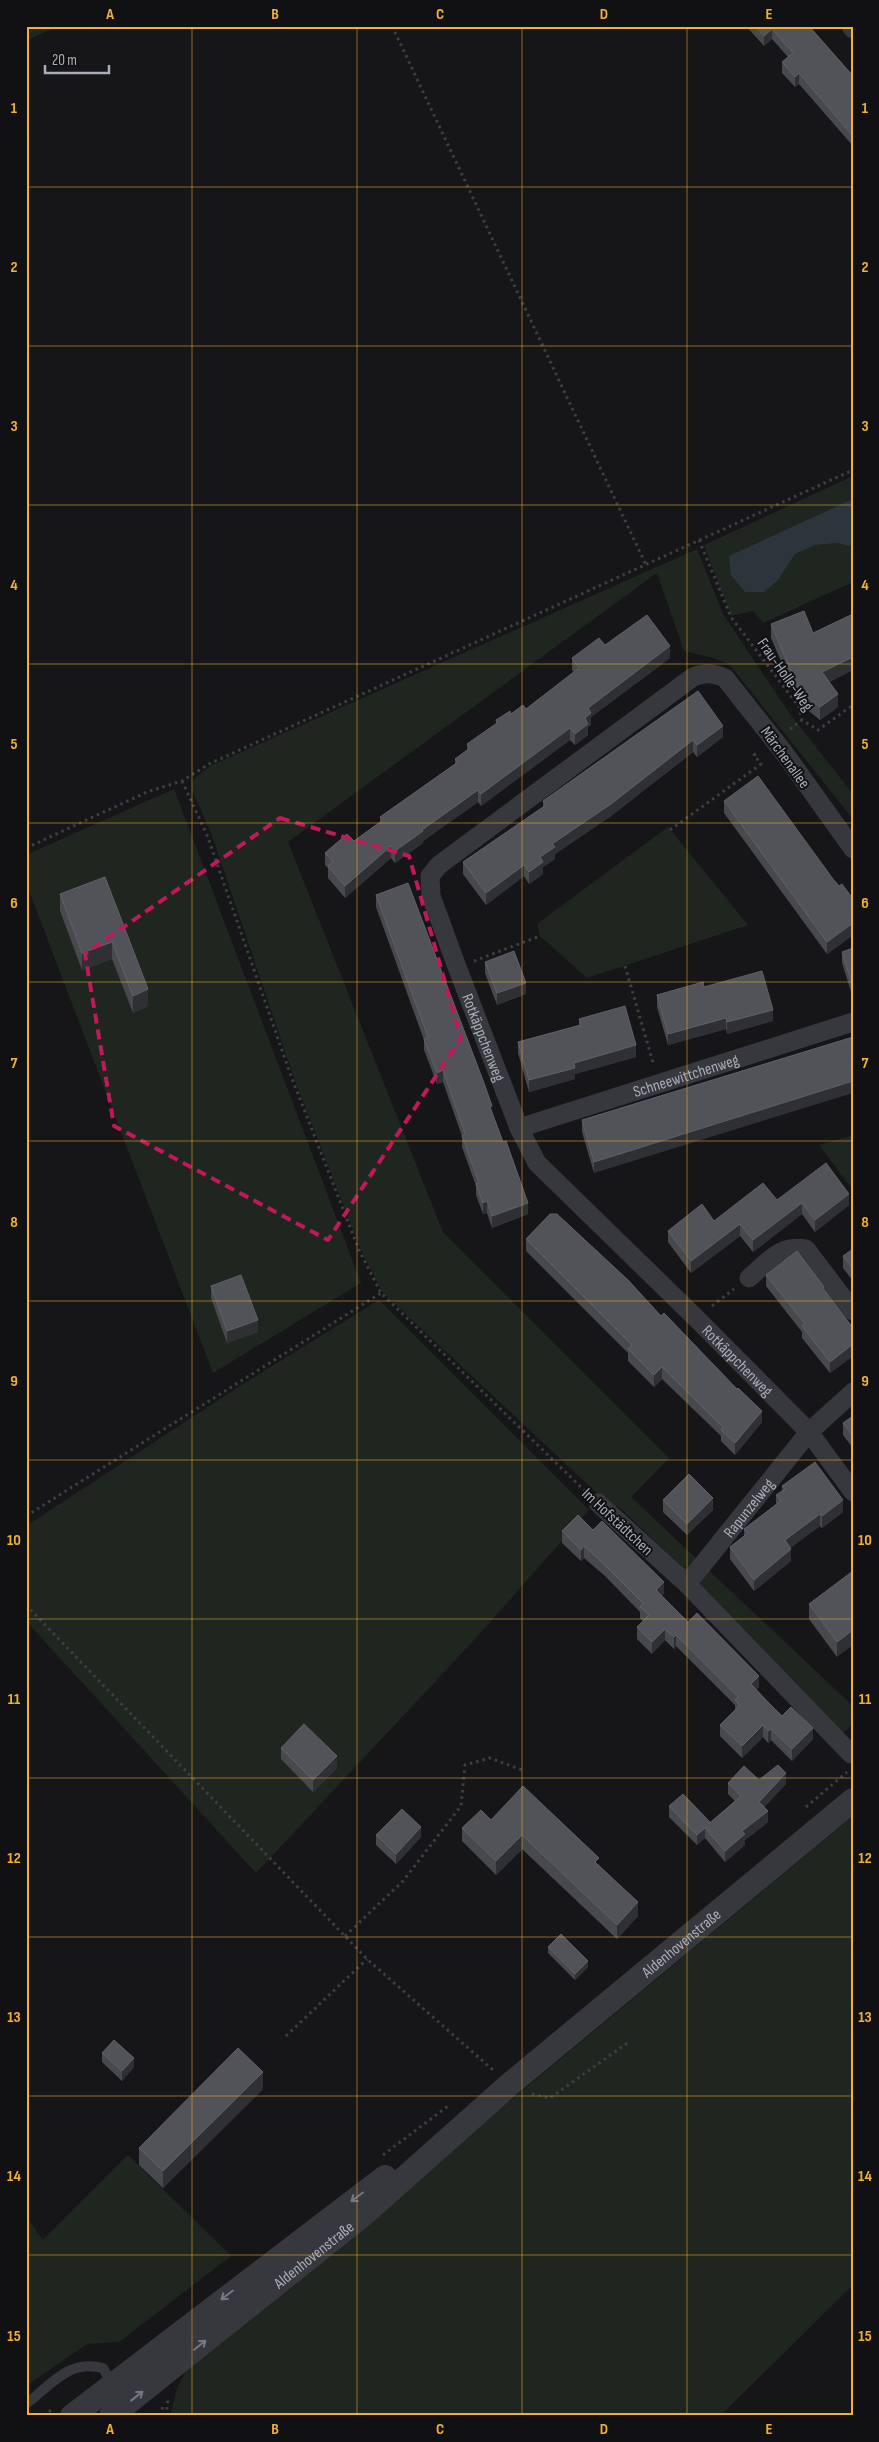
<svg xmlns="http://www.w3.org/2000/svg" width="879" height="2442" viewBox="0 0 879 2442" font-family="'Sofia Sans Condensed',sans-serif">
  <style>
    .green { fill: #1e261f }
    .water { fill: #2c353c }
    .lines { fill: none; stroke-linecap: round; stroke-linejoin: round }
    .path { stroke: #3d3f44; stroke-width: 3; stroke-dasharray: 2.5 4; stroke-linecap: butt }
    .service { stroke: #37383d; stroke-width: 10 }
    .minor { stroke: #37383d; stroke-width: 19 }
    .tertiary { stroke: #37383d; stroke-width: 24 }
    .wall { fill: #47494d }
    .shaded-wall { fill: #2f3033 }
    .building { fill: #525359; stroke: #5f6168 }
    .oneway { stroke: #757881 }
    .marked { fill: none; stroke: #c2185b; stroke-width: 4; stroke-dasharray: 10 6; stroke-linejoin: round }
    .grid { fill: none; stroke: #f2b134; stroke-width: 1; stroke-opacity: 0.55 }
    .labels { text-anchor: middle; stroke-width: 4; stroke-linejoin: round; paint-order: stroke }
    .street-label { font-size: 16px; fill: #a8adb8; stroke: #111113 }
    .neatline { fill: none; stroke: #f2b134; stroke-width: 2 }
    .grid-label { font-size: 16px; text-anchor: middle; font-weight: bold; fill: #f2b134 }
  </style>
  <rect width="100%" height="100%" fill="#161618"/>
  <!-- green -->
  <g class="green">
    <polygon points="26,26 58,26 26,41"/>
    <polygon points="853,476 853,582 763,623 753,611 731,616 704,545"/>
    <polygon points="697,549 723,614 790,714 853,794 853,819 729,664 710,657 684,651 657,573 288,842 443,1232 669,1458 631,1497 853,1706 853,1724 843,1733 677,1562 620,1508 601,1497 383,1293 361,1250 294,1078 211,833 192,790 193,780 210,766"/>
    <polygon points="174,789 361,1283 213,1373 26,883 26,855"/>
    <polygon points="668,827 748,925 587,978 540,936 537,924"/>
    <polygon points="853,1135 853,1190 819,1145"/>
    <polygon points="379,1300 589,1510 477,1637 256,1873 26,1621 26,1526 243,1384"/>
    <polygon points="853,1816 853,2285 720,2416 170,2416 177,2388 187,2369"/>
    <polygon points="128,2155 231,2256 119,2342 87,2344 26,2386 26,2217 43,2240"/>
  </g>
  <!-- water -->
  <polygon class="water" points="853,499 853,547 837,543 815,545 795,554 778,580 764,592 745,592 731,575 729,556"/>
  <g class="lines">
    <!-- path -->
    <g class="path">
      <polyline points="392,26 646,565"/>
      <polyline points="699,540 731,617 799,707 802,720 818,730 853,705"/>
      <polyline points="790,729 802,720"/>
      <polyline points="182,781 207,835 291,1076 359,1250 381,1293 585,1491"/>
      <polyline points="670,830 761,764 754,755 759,752"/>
      <polyline points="26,848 147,792 182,781 209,764 853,470"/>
      <polyline points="474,961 540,936"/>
      <polyline points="625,966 654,1066"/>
      <polyline points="712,1306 734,1289"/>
      <polyline points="26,1516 381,1293"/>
      <polyline points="26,1605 367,1959 493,2070"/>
      <polyline points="806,1807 847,1772"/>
      <polyline points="345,1936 403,1881 461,1806 465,1765 490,1758 525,1771"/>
      <polyline points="286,2036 367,1959"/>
      <polyline points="532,2094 550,2098 629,2042"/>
      <polyline points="383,2155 448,2106"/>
      <polyline points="44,2416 51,2410"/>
      <polyline points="161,2416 163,2403"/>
      <polyline points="166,2416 168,2399"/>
    </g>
    <!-- service -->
    <path class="service" d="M 26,2404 C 52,2384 69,2359 103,2368 L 113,2386"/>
    <!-- minor -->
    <g class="minor">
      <polyline points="851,26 853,29"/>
      <path id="s1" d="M 853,849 L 785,754 L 725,678 C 713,673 705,672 693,677 L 439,865 L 430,876 L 431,896 L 457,967 L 519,1128 L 537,1163 L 698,1320 L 809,1432 L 853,1492"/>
      <path id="s2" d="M 519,1128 L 853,1022"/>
      <path d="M 749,1278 C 768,1262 780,1244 806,1249 L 853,1311"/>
      <polyline points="598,1503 687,1584 851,1754"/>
      <path id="s3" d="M 687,1584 L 809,1432 L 853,1392"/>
    </g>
    <!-- tertiary -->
    <g class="tertiary">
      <polyline points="72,2416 385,2177"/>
      <path id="s4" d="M 111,2416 L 364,2214 L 509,2085 L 853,1800"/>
    </g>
  </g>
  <!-- wall -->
  <g class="wall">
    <polygon points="746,26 809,26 853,76 853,146 799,84 795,87 782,73 782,62 788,57 772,39 764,46"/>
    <polygon points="853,614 853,670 829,682 838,707 820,720 799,703 771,638 771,624 813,633"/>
    <polygon points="605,645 670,658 591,717 591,725 588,727 588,735 575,745 570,740 481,806 478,802 423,841 423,843 395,863 391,858 345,898 328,878 328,868 325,865 325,853 354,841 380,822 380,817 455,764 455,759 467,750 467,744 496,724 496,720 526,709 574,672 572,670 572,658"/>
    <polygon points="698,691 723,737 697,757 693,752 611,816 555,854 555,859 543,867 543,874 529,884 524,876 486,905 463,874 463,862 543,807 543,801"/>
    <polygon points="724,801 833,879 839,886 853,899 853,935 827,954 724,813"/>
    <polygon points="105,877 148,1006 133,1013 112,959 82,970 60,911 60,894"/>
    <polygon points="376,895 492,1112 528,1214 492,1228 487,1213 483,1214 476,1195 476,1186 462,1147 462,1136 443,1082 437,1084 424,1050 424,1040 376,907"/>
    <polygon points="853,948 853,998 842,963 842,952"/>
    <polygon points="485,962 526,994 497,1005 485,973"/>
    <polygon points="704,987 773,1021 727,1034 726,1029 668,1045 657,1007 657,995"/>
    <polygon points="579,1019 636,1057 575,1074 575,1079 529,1092 518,1053 518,1042 579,1025"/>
    <polygon points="853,1037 594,1173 582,1132 582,1120"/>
    <polygon points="777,1200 849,1205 815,1232 802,1214 753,1252 740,1236 691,1273 668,1242 668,1231 714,1221"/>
    <polygon points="526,1239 762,1422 735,1455 721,1441 721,1436 662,1379 654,1387 628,1361 628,1353 526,1251"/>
    <polygon points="853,1249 853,1281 843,1268 843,1256"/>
    <polygon points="766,1275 824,1290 853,1328 853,1356 830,1373 802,1338 802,1332 766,1286"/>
    <polygon points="211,1286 258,1332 227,1343 211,1298"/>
    <polygon points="853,1416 853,1448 843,1435 843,1423"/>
    <polygon points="782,1486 843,1512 822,1528 820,1526 790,1548 791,1561 754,1591 730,1559 730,1547 744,1536 744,1529 776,1504 776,1495 782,1491"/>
    <polygon points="663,1500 713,1510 687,1535 663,1512"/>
    <polygon points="593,1530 664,1593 662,1596 688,1622 759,1687 756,1690 782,1716 813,1739 792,1761 771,1740 768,1743 763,1737 742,1758 720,1736 720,1725 735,1710 735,1705 676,1646 674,1649 665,1640 652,1654 637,1639 637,1627 643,1621 640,1618 640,1612 605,1576 584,1558 581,1561 562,1543 562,1531"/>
    <polygon points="853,1571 837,1657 809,1619 809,1604"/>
    <polygon points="281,1748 337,1768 313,1792 281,1759"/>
    <polygon points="759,1780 786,1784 764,1807 768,1822 745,1840 745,1845 725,1862 705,1838 697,1845 669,1817 669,1806 710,1822 735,1801 728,1794 728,1783"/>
    <polygon points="491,1820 599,1865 638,1916 617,1939 522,1849 496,1875 462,1841 462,1828"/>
    <polygon points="376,1835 421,1837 396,1864 376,1845"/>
    <polygon points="548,1947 588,1967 575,1980 548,1953"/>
    <polygon points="102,2053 134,2067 122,2081 102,2062"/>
    <polygon points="263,2089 163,2188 139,2165 139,2148"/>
  </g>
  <!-- shaded-wall -->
  <g class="shaded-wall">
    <polygon points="772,29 772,39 764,46 764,36"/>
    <polygon points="799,73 799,84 795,87 795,77"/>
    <polygon points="670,646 670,658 591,717 591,725 588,727 588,735 575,745 575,734 585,718 588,708"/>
    <polygon points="853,657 853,670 822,685 822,672"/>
    <polygon points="838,694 838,707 820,720 820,707"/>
    <polygon points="723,726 723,737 697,757 697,745"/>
    <polygon points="570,728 570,740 481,806 481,794"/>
    <polygon points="693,740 693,752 611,816 555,854 555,859 543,867 543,874 529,884 529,872 540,857 552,844"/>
    <polygon points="478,790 478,802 423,841 423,843 395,863 395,851 422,830"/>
    <polygon points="391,846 391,858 345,898 345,886"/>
    <polygon points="524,865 524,876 486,905 486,893"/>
    <polygon points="853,923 853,935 827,954 827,942"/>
    <polygon points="112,942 112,959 82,970 82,953"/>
    <polygon points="526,983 526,994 497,1005 497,993"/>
    <polygon points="148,989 148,1006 133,1013 133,996"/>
    <polygon points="773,1010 773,1021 727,1034 727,1022"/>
    <polygon points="726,1018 726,1029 668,1045 668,1034"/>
    <polygon points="636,1045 636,1057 575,1074 575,1079 529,1092 529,1080 574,1063"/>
    <polygon points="443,1070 443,1082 437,1084 437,1073"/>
    <polygon points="853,1081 853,1093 594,1173 594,1162"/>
    <polygon points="849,1194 849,1205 815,1232 815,1220"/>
    <polygon points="487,1201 487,1213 483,1214 483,1203"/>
    <polygon points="528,1203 528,1214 492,1228 492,1216"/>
    <polygon points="802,1203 802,1214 753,1252 753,1240"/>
    <polygon points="740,1224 740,1236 691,1273 691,1261"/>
    <polygon points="258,1320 258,1332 227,1343 227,1331"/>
    <polygon points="853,1344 853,1356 830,1373 830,1362"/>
    <polygon points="662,1367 662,1379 654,1387 654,1375"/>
    <polygon points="762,1411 762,1422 735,1455 735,1443"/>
    <polygon points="713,1498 713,1510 687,1535 687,1524"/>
    <polygon points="843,1500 843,1512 822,1528 822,1516"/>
    <polygon points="820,1514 820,1526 785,1552 785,1540"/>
    <polygon points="584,1546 584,1558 581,1561 581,1550"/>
    <polygon points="791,1549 791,1561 754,1591 754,1580"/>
    <polygon points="664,1582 664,1593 656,1602 656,1590"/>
    <polygon points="665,1629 665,1640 652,1654 652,1642"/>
    <polygon points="853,1630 853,1645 837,1657 837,1642"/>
    <polygon points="676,1635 676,1646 674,1649 674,1637"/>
    <polygon points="759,1676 759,1687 751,1696 751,1684"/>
    <polygon points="763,1725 763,1737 742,1758 742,1746"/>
    <polygon points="813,1728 813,1739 792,1761 792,1749"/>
    <polygon points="771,1729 771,1740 768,1743 768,1731"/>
    <polygon points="337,1756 337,1768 313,1792 313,1780"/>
    <polygon points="786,1773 786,1784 759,1813 759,1802"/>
    <polygon points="768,1811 768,1822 745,1840 745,1845 725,1862 725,1851 742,1831"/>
    <polygon points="421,1827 421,1837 396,1864 396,1854"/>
    <polygon points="705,1828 705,1838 697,1845 697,1835"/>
    <polygon points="522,1835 522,1849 496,1875 496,1861"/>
    <polygon points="638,1902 638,1916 617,1939 617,1925"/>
    <polygon points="588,1961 588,1967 575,1980 575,1974"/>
    <polygon points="134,2058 134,2067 122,2081 122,2071"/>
    <polygon points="263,2072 263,2089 163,2188 163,2171"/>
  </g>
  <!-- building -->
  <g class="building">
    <polygon points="755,26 809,26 853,76 853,136 799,73 795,77 782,62 793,53 772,29 764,36"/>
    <polygon points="804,611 813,633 853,614 853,657 822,672 838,694 820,707 799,690 771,624"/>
    <polygon points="647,615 670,646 588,708 591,713 585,718 588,724 575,734 570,728 481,794 478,790 422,830 423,831 395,851 391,846 345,886 328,866 333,862 325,853 347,834 354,841 383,820 380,817 458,762 455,759 470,748 467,744 497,723 496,720 510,711 511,714 523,705 526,709 579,668 572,658 599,638 605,645"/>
    <polygon points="698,691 723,726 697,745 693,740 611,804 552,844 555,847 540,857 543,862 529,872 524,865 486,893 463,862 546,805 543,801"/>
    <polygon points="758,776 833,879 839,886 842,884 853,899 850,901 853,906 853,923 827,942 724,801"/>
    <polygon points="105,877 148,989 133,996 112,942 82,953 60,894"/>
    <polygon points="408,883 484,1083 492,1106 490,1107 503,1142 506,1141 528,1203 492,1216 487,1201 483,1203 476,1184 479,1183 462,1136 465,1134 443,1070 437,1073 424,1039 428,1037 376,895"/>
    <polygon points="853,948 853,987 842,952"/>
    <polygon points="514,951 526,983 497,993 485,962"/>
    <polygon points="762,971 773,1010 727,1022 726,1018 668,1034 657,995 703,982 704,987"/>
    <polygon points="625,1006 636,1045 574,1063 575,1068 529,1080 518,1042 581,1025 579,1019"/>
    <polygon points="853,1037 853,1081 594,1162 582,1120"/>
    <polygon points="826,1163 849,1194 815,1220 802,1203 753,1240 740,1224 691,1261 668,1231 702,1204 714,1221 763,1183 777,1200"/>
    <polygon points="550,1214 557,1214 628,1280 661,1316 664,1313 737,1389 738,1388 762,1411 735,1443 721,1430 723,1427 662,1367 654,1375 628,1349 632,1345 526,1239"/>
    <polygon points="853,1249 853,1269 843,1256"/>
    <polygon points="797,1251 824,1287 823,1288 853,1328 853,1344 830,1362 802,1326 805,1324 766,1275"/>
    <polygon points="241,1275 258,1320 227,1331 211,1286"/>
    <polygon points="853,1416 853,1436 843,1423"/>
    <polygon points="815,1462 843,1500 822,1516 820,1514 785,1540 791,1549 754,1580 730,1547 748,1533 744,1529 781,1501 776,1495 785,1489 782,1486"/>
    <polygon points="689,1474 713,1498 687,1524 663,1500"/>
    <polygon points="578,1515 593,1530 602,1521 664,1582 656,1590 688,1622 697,1613 759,1676 751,1684 766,1700 782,1716 791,1707 813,1728 792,1749 771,1729 768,1731 763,1725 742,1746 720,1725 740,1705 735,1700 738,1697 676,1635 674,1637 665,1629 652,1642 637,1627 649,1615 640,1607 643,1603 605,1565 584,1546 581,1550 562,1531"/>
    <polygon points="853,1571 853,1630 837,1642 809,1604"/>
    <polygon points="304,1724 337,1756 313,1780 281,1748"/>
    <polygon points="778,1765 786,1773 759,1802 768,1811 742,1831 745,1834 725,1851 705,1828 697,1835 669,1806 683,1794 710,1822 709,1824 741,1796 728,1783 744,1766 759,1780"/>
    <polygon points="523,1786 599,1858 595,1862 638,1902 617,1925 522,1835 496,1861 462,1828 481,1810 491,1820"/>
    <polygon points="402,1809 421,1827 396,1854 376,1835"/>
    <polygon points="561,1934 588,1961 575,1974 548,1947"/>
    <polygon points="114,2040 134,2058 122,2071 102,2053"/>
    <polygon points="238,2048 263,2072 163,2171 139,2148"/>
  </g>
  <!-- one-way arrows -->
  <defs><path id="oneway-shaft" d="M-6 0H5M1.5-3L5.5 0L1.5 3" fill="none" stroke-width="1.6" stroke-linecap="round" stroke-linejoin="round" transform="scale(1.25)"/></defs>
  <g class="oneway">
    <use href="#oneway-shaft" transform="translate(357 2197) rotate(143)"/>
    <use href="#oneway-shaft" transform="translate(227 2295) rotate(143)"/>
    <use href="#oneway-shaft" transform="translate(200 2345) rotate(-39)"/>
    <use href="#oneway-shaft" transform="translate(137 2396) rotate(-38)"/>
  </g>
  <!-- marked area -->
  <path class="marked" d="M 280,818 L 409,856 L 461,1038 L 328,1240 L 114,1126 L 85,954 Z"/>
  <!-- grid -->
  <path class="grid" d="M 192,26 L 192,2416M 357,26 L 357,2416M 522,26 L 522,2416M 687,26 L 687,2416M 26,187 L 853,187M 26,346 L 853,346M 26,505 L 853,505M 26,664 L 853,664M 26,823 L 853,823M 26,982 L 853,982M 26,1141 L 853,1141M 26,1301 L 853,1301M 26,1460 L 853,1460M 26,1619 L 853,1619M 26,1778 L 853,1778M 26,1937 L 853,1937M 26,2096 L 853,2096M 26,2255 L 853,2255"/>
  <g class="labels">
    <!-- street labels -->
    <g class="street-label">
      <text transform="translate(786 674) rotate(55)" y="6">Frau-Holle-Weg</text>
      <text transform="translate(786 757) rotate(54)" y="6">Märchenallee</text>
      <text dy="6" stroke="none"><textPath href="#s1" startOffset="748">Rotkäppchenweg</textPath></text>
      <text dy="6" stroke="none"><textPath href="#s2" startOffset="175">Schneewittchenweg</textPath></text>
      <text dy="6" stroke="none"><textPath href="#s1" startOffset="1166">Rotkäppchenweg</textPath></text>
      <text dy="6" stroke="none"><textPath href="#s3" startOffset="98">Rapunzelweg</textPath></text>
      <text transform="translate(618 1521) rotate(43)" y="6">Im Hofstädtchen</text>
      <text dy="6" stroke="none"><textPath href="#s4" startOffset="741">Aldenhovenstraße</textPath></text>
      <text dy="6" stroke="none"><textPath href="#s4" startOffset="259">Aldenhovenstraße</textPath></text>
    </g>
  </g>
  <!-- border -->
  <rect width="879" height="2442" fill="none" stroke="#111113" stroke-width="55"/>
  <!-- scale -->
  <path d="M45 65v8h64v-8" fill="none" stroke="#a8adb8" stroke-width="2.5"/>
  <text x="52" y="65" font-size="15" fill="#a8adb8" stroke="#111113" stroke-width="4" paint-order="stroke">20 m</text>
  <rect x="28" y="28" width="824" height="2386" class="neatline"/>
  <g class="grid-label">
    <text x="110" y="19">A</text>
    <text x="275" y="19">B</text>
    <text x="440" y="19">C</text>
    <text x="604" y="19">D</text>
    <text x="769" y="19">E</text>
    <text x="14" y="113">1</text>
    <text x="865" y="113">1</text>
    <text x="14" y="272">2</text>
    <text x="865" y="272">2</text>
    <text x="14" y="431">3</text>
    <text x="865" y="431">3</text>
    <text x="14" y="590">4</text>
    <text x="865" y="590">4</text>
    <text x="14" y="749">5</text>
    <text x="865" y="749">5</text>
    <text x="14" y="908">6</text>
    <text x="865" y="908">6</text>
    <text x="14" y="1068">7</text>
    <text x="865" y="1068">7</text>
    <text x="14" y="1227">8</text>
    <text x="865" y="1227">8</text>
    <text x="14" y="1386">9</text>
    <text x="865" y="1386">9</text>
    <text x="14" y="1545">10</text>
    <text x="865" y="1545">10</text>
    <text x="14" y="1704">11</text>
    <text x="865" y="1704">11</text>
    <text x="14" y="1863">12</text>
    <text x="865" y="1863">12</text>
    <text x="14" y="2022">13</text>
    <text x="865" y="2022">13</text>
    <text x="14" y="2181">14</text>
    <text x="865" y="2181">14</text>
    <text x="14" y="2341">15</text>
    <text x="865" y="2341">15</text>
    <text x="110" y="2434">A</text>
    <text x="275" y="2434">B</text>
    <text x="440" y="2434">C</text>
    <text x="604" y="2434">D</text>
    <text x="769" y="2434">E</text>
  </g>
</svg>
